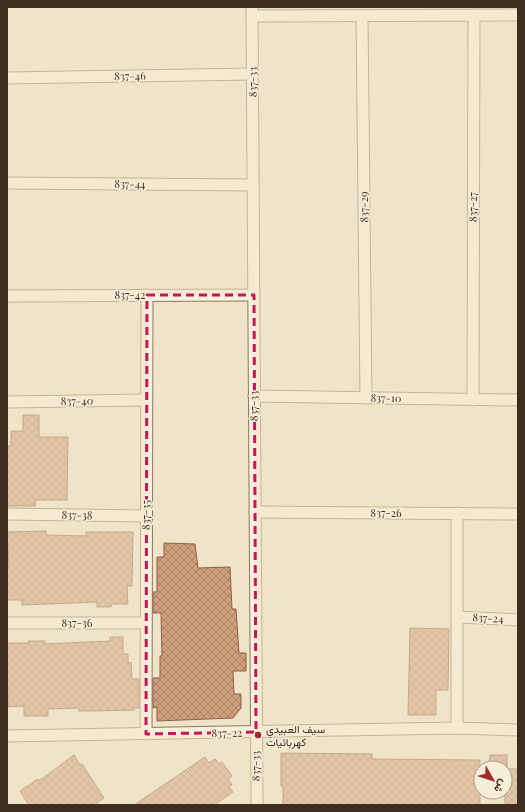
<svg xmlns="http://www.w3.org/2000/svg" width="525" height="812" viewBox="0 0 525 812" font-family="'Playfair Display',Vazirmatn,serif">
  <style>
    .building { fill: url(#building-cross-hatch); stroke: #8d5f41 }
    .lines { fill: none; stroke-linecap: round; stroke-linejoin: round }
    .street-casing { stroke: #8d765c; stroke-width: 13 }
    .street { stroke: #faf1dc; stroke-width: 11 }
    .marked { fill: none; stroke: #c2185b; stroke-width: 3; stroke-dasharray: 8 5; stroke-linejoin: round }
    .poi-dot { fill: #9e2a2b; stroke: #f7eed8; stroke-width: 1.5 }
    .labels { text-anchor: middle; stroke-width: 3; stroke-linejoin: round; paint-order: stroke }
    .street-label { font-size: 11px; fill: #3d2e20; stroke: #f7eed8 }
    .poi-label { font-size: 11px; fill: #3d2e20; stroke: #f7eed8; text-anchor: start }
  </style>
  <defs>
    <pattern id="building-cross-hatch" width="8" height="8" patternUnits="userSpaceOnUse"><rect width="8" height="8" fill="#cf9f7d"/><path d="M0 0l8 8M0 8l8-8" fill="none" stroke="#a98266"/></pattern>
  </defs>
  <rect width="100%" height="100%" fill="#f0e4c8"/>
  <!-- building -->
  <g class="building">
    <polygon points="23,415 39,415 39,437 68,437 67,500 36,500 35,506 7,506 7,446 11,446 11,431 23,431"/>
    <polygon points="46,531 46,535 86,536 86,532 133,532 132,586 127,586 128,604 111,604 111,607 97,607 97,602 22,605 22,600 7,600 7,567 9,567 7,532"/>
    <polygon points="164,543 195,544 198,568 230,567 232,609 236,609 239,653 246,653 246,671 233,671 234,694 241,694 241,708 233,718 157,721 157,707 153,708 153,678 160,678 160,656 162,656 161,613 153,613 153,592 157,592 157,557 164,557"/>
    <polygon points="410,628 449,629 448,690 436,690 436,715 408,715"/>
    <polygon points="110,637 123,637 123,654 128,654 128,663 131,662 132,679 139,679 139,708 134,708 134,710 94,711 79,711 79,708 48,709 48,716 24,716 24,706 8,707 7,643 28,643 28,641 45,641 45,644 110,641"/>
    <polygon points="281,753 372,754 372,759 480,760 480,805 283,805 283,786 281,786"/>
    <polygon points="74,755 80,765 82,764 104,798 94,805 29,805 20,791 38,779 39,781"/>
    <polygon points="490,755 507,755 507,768 489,768"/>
    <polygon points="205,757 209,763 215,759 219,764 222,762 232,776 228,779 232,785 229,787 233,792 214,805 134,805"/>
    <rect x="505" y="769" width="13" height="36"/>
  </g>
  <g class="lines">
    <defs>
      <g id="street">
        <polyline points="252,7 257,805"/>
        <polyline points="252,16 518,15"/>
        <polyline points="362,16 366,398"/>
        <polyline points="7,78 253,74"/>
        <polyline points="7,183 253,185"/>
        <polyline points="7,296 254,295"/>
        <polyline points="254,396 518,400"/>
        <polyline points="473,400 474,15"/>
        <polyline points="7,402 146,400"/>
        <polyline points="255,512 518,514"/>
        <polyline points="457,513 457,728"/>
        <polyline points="7,514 146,516"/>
        <polyline points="457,617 518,620"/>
        <polyline points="7,623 146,623"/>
        <polyline points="146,734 147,295"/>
        <polyline points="7,736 457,728 518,730"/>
      </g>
    </defs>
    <!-- street casing -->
    <use href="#street" class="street-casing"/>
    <!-- street -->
    <use href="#street" class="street"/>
  </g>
  <!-- marked area -->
  <path d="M0 0H525V812H0ZM 147,295 L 254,295 L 256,732 L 146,734 Z" fill="#f0e4c8" fill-opacity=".55" fill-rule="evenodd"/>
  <path class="marked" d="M 147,295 L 254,295 L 256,732 L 146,734 Z"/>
  <!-- markers -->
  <circle class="poi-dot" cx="258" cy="735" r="4"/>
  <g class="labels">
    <!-- street labels -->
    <g class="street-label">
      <text transform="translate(130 76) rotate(-1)" y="4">837-46</text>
      <text transform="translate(253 82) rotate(-90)" y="4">837-33</text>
      <text transform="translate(130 184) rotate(1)" y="4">837-44</text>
      <text transform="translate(364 207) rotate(-91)" y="4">837-29</text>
      <text transform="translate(473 207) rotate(-90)" y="4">837-27</text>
      <text x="130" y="299">837-42</text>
      <text transform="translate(386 398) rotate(1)" y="4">837-10</text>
      <text transform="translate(77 401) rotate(-1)" y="4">837-40</text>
      <text transform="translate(254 406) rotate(-90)" y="4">837-33</text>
      <text x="386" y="517">837-26</text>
      <text transform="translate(77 515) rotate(1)" y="4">837-38</text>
      <text transform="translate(146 515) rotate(-90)" y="4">837-35</text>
      <text transform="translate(488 618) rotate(3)" y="4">837-24</text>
      <text x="77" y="627">837-36</text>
      <text transform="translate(227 733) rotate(-1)" y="4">837-22</text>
      <text transform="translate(256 766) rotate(-90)" y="4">837-33</text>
    </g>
    <!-- poi labels -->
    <g class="poi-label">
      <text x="266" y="733">سيف العبيدي<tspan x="266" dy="13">كهربائيات</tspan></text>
    </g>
  </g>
  <!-- border -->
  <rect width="525" height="812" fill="none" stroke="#3d2e20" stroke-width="16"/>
  <!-- north arrow -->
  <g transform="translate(493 780) rotate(129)"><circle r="19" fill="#f7eed8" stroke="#ada18e"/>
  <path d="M0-3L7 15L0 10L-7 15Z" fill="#9e2a2b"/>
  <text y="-6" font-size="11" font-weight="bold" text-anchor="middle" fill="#3d2e20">ش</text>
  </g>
</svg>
